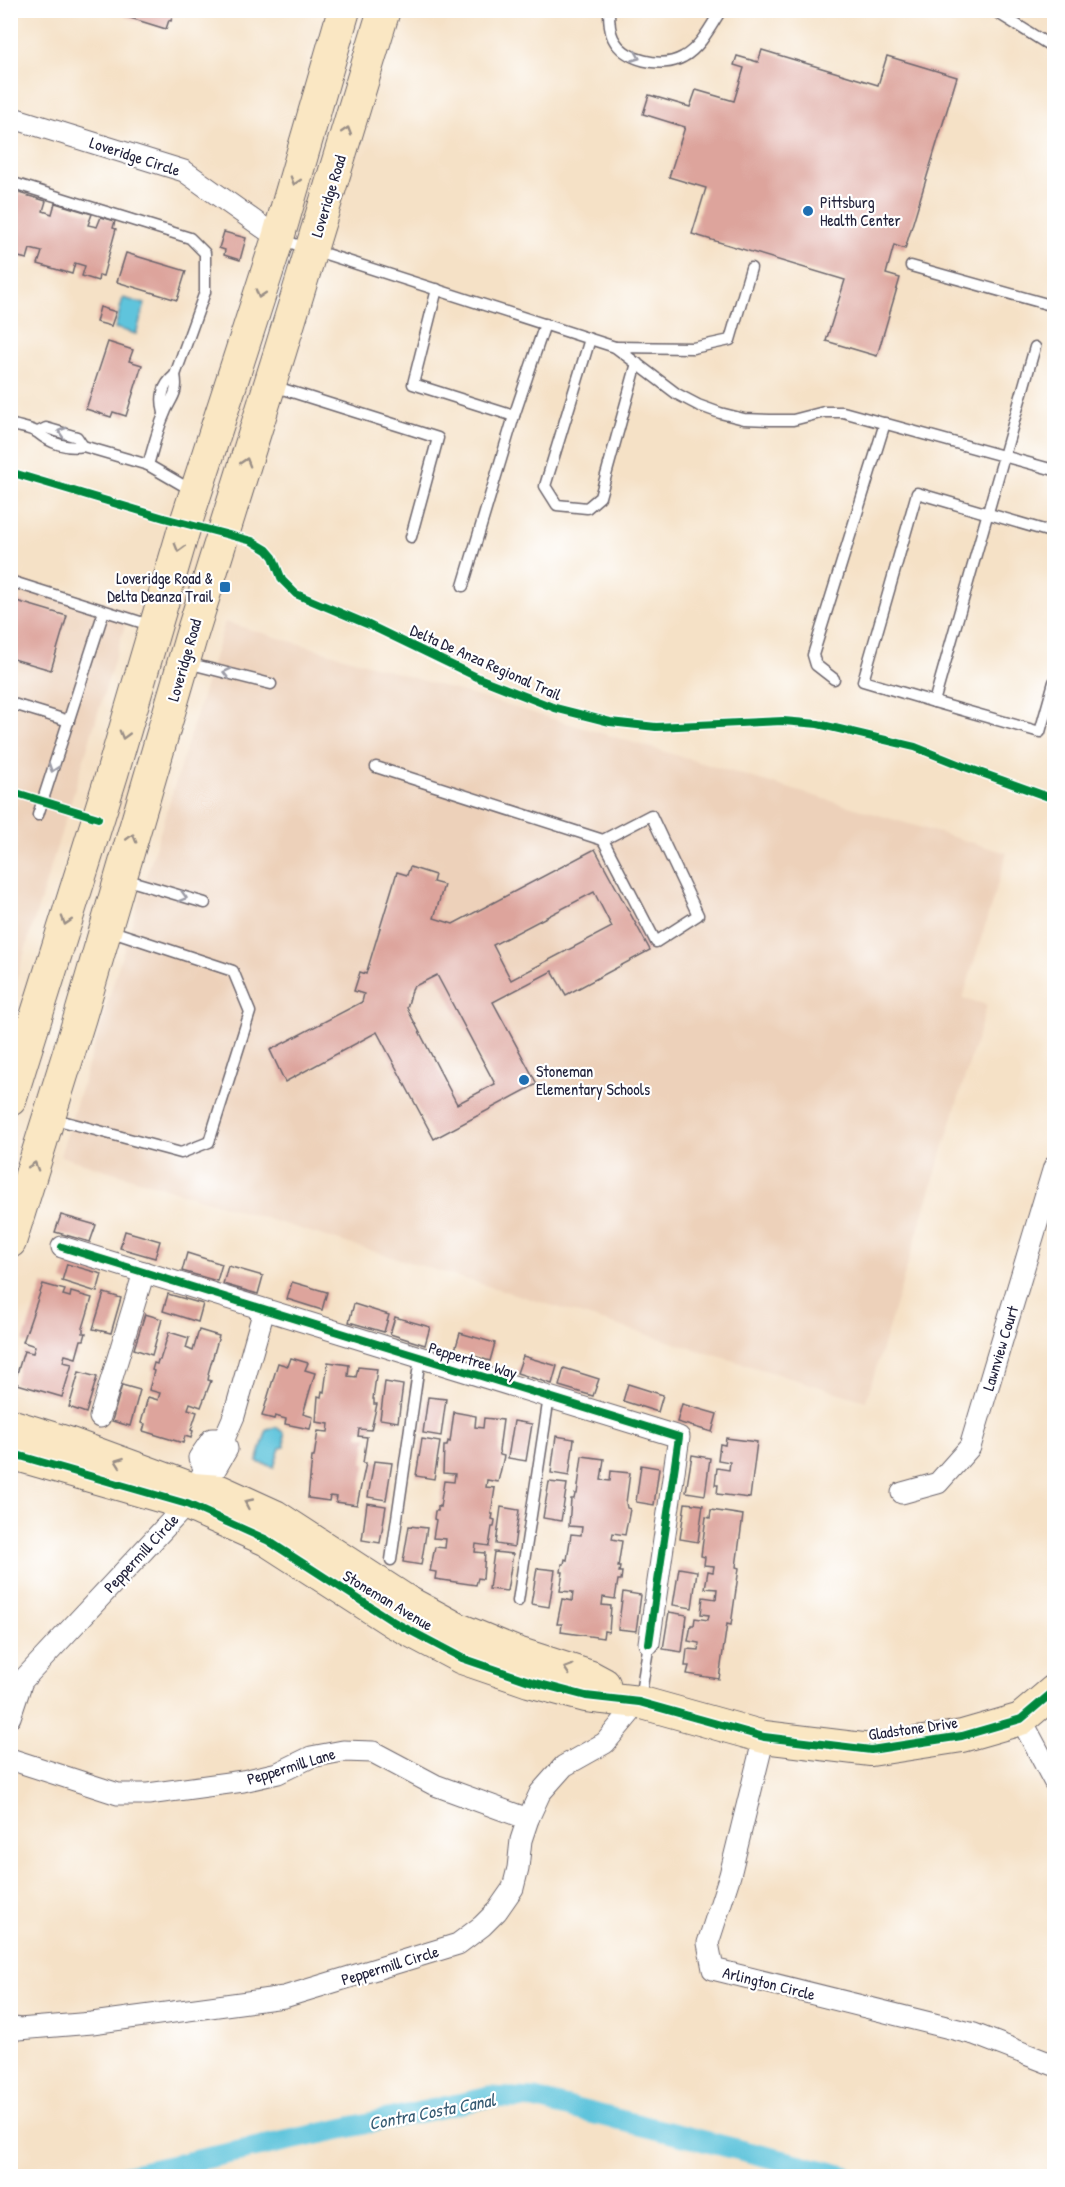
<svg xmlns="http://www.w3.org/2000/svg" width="1065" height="2187" viewBox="0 0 1065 2187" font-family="'Patrick Hand',sans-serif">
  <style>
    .built { fill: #edd1ba }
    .water { fill: #5ec4dc; stroke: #40738c; stroke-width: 1.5 }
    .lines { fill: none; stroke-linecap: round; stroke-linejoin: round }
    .canal { stroke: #5ec4dc; stroke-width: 21 }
    .building { fill: #dda49c; fill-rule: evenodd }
    .lane-casing { stroke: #6c656c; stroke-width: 13 }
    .street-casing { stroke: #6c656c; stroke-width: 23 }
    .secondary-casing { stroke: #6c656c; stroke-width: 34 }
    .lane { stroke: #fff; stroke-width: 10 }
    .street { stroke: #fff; stroke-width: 21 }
    .secondary { stroke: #fae7c3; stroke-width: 32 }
    .cycleway-casing { stroke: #fff; stroke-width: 11 }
    .cycleway { stroke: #00873e; stroke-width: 8 }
    .oneway { stroke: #9c9ca7 }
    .oneway2 { stroke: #998e86 }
    .poi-dot { fill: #1f6fb2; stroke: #fff; stroke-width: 2 }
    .labels { text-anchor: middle; stroke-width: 4.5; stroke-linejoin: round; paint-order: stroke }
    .street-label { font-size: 16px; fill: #22223b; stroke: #fff }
    .poi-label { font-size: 16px; fill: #22223b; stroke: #fff; text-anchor: start }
    .water-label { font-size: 18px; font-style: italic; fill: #375b73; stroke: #fff }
  </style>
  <rect width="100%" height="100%" fill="#fff"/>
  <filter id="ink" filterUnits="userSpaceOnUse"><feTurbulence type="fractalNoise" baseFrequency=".0167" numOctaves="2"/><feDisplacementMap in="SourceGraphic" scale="12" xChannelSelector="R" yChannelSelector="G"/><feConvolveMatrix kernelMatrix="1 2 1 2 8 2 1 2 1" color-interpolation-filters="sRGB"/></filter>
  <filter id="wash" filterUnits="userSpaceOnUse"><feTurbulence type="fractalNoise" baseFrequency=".008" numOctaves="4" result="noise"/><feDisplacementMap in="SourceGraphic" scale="24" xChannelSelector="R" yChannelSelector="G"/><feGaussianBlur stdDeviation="1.35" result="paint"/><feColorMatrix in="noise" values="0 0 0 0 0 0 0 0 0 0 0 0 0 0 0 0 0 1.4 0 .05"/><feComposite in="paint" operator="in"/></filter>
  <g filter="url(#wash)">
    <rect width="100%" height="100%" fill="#f5e1c6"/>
    <!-- built -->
    <g class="built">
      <polygon points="11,577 129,612 11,996"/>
      <polygon points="225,622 1007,853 963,998 987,1005 866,1401 60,1156"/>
    </g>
    <!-- water -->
    <g class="water">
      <polygon points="123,298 145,304 136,334 115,328"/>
      <polygon points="276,1427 284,1433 285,1447 280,1448 274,1467 257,1462 267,1429"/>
    </g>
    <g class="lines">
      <!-- canal -->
      <polyline class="canal" points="123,2176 490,2097 535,2099 845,2176"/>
    </g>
    <g id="blocks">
      <!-- building -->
      <g class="building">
        <polygon points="126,10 179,10 178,15 173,14 171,21 169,20 166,29 124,16"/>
        <polygon points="762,50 878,85 887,56 957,77 905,249 894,245 886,274 900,278 877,356 826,341 845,280 692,234 706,188 669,177 685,127 643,114 649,95 690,107 696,90 734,101 744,68 734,65 737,56 758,62"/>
        <polygon points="12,191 46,201 43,211 52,214 55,203 92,214 88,225 97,227 101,217 115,221 113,228 116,229 103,276 99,275 98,281 82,276 85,266 75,263 72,274 38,264 42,252 30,249 27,259 10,255 10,197"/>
        <polygon points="224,232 246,238 240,260 224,255 225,250 219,248"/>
        <polygon points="126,253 186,271 177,300 117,282"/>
        <polygon points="100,307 116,312 111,326 96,322"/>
        <polygon points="108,342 133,350 129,361 142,365 126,416 113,412 111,417 86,409"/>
        <polygon points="10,599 67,616 51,670 10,658"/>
        <path d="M 595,849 L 650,950 L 566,995 L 552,971 L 493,1002 L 537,1084 L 434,1139 L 377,1032 L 285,1082 L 270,1050 L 362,1002 L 364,994 L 354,991 L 360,972 L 366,974 L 397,872 L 407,875 L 410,867 L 435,875 L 433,882 L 444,885 L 434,918 L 453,924 ZM 594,892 L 612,927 L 511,980 L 493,945 ZM 437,975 L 495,1084 L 457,1104 L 407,1008 L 413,987 Z"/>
        <polygon points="61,1215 96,1225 90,1242 55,1232"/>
        <polygon points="125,1231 160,1241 155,1258 120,1248"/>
        <polygon points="187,1253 222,1264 217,1281 182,1271"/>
        <polygon points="67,1264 102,1274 97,1292 62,1281"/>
        <polygon points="228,1266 263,1276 258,1294 223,1284"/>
        <polygon points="292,1282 327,1292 322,1310 287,1299"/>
        <polygon points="43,1284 65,1290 63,1295 70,1297 71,1292 92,1298 83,1328 83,1333 86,1333 84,1340 81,1340 76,1358 65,1355 63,1362 72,1364 62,1397 14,1383 24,1351 33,1353 35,1346 23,1342"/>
        <polygon points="104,1293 121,1298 111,1333 93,1329"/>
        <polygon points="168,1294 203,1304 198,1322 163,1311"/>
        <polygon points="354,1304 389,1315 384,1332 349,1322"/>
        <polygon points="145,1314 162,1319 152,1355 134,1349"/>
        <polygon points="395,1317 430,1327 425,1345 390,1334"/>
        <polygon points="199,1330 219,1336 208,1374 209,1375 208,1380 211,1381 201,1407 190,1403 188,1409 197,1412 191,1430 193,1431 191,1438 185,1436 183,1443 143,1431 145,1424 141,1423 148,1397 158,1400 160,1393 149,1390 154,1371 152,1370 154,1363 157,1364 158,1360 160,1360 169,1332 189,1338 186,1348 193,1351"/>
        <polygon points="460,1333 495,1343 490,1361 455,1350"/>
        <polygon points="523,1356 557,1366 552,1384 517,1373"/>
        <polygon points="291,1358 308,1363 305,1370 315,1373 303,1414 313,1417 310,1429 285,1424 286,1419 275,1416 274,1419 262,1416 278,1363 288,1366"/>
        <polygon points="328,1362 349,1365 348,1376 356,1377 358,1367 377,1369 373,1399 374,1399 374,1404 377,1404 371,1430 359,1429 358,1436 367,1437 363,1463 366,1463 357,1505 336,1502 337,1497 330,1496 329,1501 308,1498 312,1457 314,1457 318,1431 328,1432 329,1424 316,1422 318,1396 321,1397 322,1391 324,1392"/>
        <polygon points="564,1368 599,1379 593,1396 559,1386"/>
        <polygon points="79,1372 97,1377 86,1413 69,1407"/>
        <polygon points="385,1382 403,1385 398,1422 380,1419"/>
        <polygon points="628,1384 663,1395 658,1412 623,1401"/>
        <polygon points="122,1385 140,1390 130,1426 112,1421"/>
        <polygon points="428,1397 446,1399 441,1436 423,1433"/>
        <polygon points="682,1404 717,1414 712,1432 677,1422"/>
        <polygon points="454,1412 476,1416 475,1427 483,1428 484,1418 503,1420 499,1450 500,1455 504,1456 498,1482 487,1480 486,1487 495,1488 491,1514 493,1514 492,1519 495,1520 494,1527 492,1527 489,1546 476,1544 475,1552 485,1553 483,1579 478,1578 476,1585 435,1579 436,1572 430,1571 435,1547 445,1548 446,1539 433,1538 436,1520 434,1519 435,1511 438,1511 438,1506 440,1507 444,1481 454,1482 455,1474 443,1473 444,1446 447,1446 448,1441 450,1442"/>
        <polygon points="514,1421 532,1424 526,1461 508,1458"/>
        <polygon points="556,1436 574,1439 569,1476 551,1473"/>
        <polygon points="726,1438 757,1442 750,1498 717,1494 718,1485 715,1485 717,1468 729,1470 730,1462 718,1460 720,1444 725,1445"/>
        <polygon points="422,1439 440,1442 434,1479 416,1476"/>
        <polygon points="692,1455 710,1458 705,1495 686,1492"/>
        <polygon points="582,1456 604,1459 601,1480 610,1481 611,1471 630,1473 626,1503 627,1508 630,1509 625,1535 613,1533 612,1539 622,1541 618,1567 620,1567 619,1572 622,1572 621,1580 618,1580 615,1599 603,1597 602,1605 611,1606 609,1632 604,1631 603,1638 561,1632 562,1624 557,1624 562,1599 572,1601 573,1592 560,1591 563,1572 561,1572 562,1564 564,1564 565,1559 567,1560 571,1534 581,1535 582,1527 569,1526 571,1499 574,1499 575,1494 577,1494"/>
        <polygon points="374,1461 392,1463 386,1500 368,1497"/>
        <polygon points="641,1465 659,1468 654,1505 636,1502"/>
        <polygon points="549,1482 567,1484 561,1521 543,1518"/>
        <polygon points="367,1503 386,1506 380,1543 362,1540"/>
        <polygon points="685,1503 703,1505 698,1542 680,1539"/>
        <polygon points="501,1507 519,1510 514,1547 496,1544"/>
        <polygon points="711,1510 743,1515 736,1567 739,1568 731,1625 727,1624 719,1679 687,1674 689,1666 685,1666 687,1649 698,1650 699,1643 688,1641 691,1625 694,1625 695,1618 708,1620 709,1615 701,1614 703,1597 716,1599 717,1589 705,1588 708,1571 713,1572 714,1566 704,1565 705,1557 701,1556 706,1517 710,1518"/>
        <polygon points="409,1526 427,1528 421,1565 403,1562"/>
        <polygon points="494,1552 513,1554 507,1591 489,1589"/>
        <polygon points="537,1568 555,1570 549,1607 531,1604"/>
        <polygon points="679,1568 697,1571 692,1608 673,1605"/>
        <polygon points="623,1592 641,1595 636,1631 618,1629"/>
        <polygon points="669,1612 687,1615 682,1652 663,1649"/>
      </g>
    </g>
  </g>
  <g filter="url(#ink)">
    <use href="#blocks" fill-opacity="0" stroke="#6c656c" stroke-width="1.5"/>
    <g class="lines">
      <defs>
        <g id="lane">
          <path d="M 609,10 C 609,19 609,30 613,38 C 624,61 662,69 683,57 C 700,48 711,26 721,10"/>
          <polyline points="993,10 1054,48"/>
          <path d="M 10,182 L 190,238 L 205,253 L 205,292 L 175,375 C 162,386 160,397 164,413"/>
          <polyline points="279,239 615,347 677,394 698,405 720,413 744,419 770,420 793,420 824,412 843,412 1054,470"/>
          <polyline points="911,266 1054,306"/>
          <polyline points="437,289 413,384 514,416 545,324"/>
          <polyline points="590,339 545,486 557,505 587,508 600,497 637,363"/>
          <polyline points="615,347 693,348 730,340 751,268"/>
          <polyline points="1035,347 934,702 1040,732 1054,682"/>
          <polyline points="273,386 438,438 411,537"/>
          <path d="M 10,424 C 18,427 32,428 38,433 C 50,443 67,449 83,446 L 148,465 L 193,491"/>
          <polyline points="38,432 46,428 77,437 83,446"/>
          <path d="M 148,465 C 153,449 157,431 164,415 C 170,398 179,395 175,375"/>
          <polyline points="10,581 153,626"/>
          <polyline points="463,586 514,416"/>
          <polyline points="187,663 271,684"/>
          <polyline points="834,679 816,665 813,655 885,423"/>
          <polyline points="934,702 863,681 917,493 1054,533"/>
          <polyline points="10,703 69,721"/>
          <polyline points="376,767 603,840 656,942 698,915 651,815 603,840"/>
          <polyline points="38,815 104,611"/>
          <polyline points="124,879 205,903"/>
          <polyline points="51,1118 181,1153 209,1142 250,1012 233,971 109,930"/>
          <polyline points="391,1560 420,1358"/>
          <polyline points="518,1601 549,1397"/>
          <polyline points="640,1699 649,1643"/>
        </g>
        <g id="street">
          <polyline points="10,117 184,171 278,238"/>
          <polyline points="62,1247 679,1437 649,1643"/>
          <polyline points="100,1417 144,1272"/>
          <polyline points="205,1469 216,1468 227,1449 224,1439 234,1416 264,1310"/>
          <polyline points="205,1469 199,1458 212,1439 224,1439"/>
          <polyline points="902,1493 938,1483 970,1447 1054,1167"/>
          <polyline points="10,1717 22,1681 187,1504 205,1469"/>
          <polyline points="1021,1719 1054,1781"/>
          <polyline points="764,1737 730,1875 708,1943 713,1969 974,2034 1054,2065"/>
          <polyline points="10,1759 118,1794 148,1794 243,1781 278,1773 311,1757 343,1751 373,1752 435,1785 528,1819"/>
          <polyline points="10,2027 19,2029 92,2023 284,1997 458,1944 482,1926 497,1911 513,1888 518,1868 521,1840 528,1819 540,1793 564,1766 605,1743 639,1702"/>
        </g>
        <g id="secondary">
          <polyline points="10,1100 112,774 183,532 278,238 344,10"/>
          <polyline points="10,1242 80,1017 191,637 280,352 384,10"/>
          <polyline points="10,1425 65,1442 193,1489 220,1491 275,1516 406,1601 456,1628 514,1652 591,1677 604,1684"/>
          <polyline points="10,1453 187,1504 267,1540 394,1622 462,1658 529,1681 586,1696 639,1702 764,1737 871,1750 962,1736 1021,1719 1054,1691"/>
        </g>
      </defs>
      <!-- lane casing -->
      <use href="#lane" class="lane-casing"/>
      <!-- street casing -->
      <use href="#street" class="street-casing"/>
      <!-- secondary casing -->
      <use href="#secondary" class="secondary-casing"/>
      <!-- lane -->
      <use href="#lane" class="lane"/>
      <!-- street -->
      <use href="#street" class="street"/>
      <!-- secondary -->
      <use href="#secondary" class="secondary"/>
      <defs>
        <g id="cycleway">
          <polyline points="10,472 164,518 252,541 267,550 273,557 282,580 296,594 367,624 481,679 555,708 610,722 656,727 783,721 818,724 915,747 965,767 1054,799"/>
          <polyline points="10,791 98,818"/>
          <polyline points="62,1247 679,1437 649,1643"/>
          <polyline points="10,1453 187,1504 267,1540 394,1622 462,1658 529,1681 586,1696 639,1702 764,1737 871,1750 962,1736 1021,1719 1054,1691"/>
        </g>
      </defs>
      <!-- cycleway casing -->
      <use href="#cycleway" class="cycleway-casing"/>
      <!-- cycleway -->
      <use href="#cycleway" class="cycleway"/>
    </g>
    <!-- one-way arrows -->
    <defs><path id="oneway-chevron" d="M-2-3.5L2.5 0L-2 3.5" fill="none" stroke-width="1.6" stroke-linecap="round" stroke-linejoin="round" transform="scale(1.5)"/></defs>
    <g class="oneway">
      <use href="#oneway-chevron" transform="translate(636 57) rotate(22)"/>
      <use href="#oneway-chevron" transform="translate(62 432) rotate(-164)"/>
      <use href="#oneway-chevron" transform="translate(227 673) rotate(-166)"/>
      <use href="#oneway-chevron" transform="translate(53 768) rotate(108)"/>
      <use href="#oneway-chevron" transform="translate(183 897) rotate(16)"/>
    </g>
    <g class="oneway2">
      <use href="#oneway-chevron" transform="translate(347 131) rotate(-73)"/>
      <use href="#oneway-chevron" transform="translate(295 181) rotate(107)"/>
      <use href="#oneway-chevron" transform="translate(260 294) rotate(108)"/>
      <use href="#oneway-chevron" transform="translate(246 462) rotate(-73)"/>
      <use href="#oneway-chevron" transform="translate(179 548) rotate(106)"/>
      <use href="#oneway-chevron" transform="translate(124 735) rotate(106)"/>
      <use href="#oneway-chevron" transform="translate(132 838) rotate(-74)"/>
      <use href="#oneway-chevron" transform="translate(66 921) rotate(107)"/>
      <use href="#oneway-chevron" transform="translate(34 1166) rotate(-73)"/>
      <use href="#oneway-chevron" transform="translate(119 1462) rotate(-160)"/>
      <use href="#oneway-chevron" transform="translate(248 1503) rotate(-155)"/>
      <use href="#oneway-chevron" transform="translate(568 1669) rotate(-162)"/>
    </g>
  </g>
  <!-- markers -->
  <g class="poi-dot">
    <circle cx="808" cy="211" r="6"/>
    <rect x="219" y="581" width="12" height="12" rx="3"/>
    <circle cx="524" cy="1080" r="6"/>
  </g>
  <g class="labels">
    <!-- street labels -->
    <g class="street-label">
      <text transform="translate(135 156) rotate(18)" y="6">Loveridge Circle</text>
      <text transform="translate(328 196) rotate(-73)" y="6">Loveridge Road</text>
      <text transform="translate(184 660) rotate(-74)" y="6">Loveridge Road</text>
      <text transform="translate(486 662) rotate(24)" y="6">Delta De Anza Regional Trail</text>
      <text transform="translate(1000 1348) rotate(-73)" y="6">Lawnview Court</text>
      <text transform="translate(473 1360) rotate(17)" y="6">Peppertree Way</text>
      <text transform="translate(141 1553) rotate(-47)" y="6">Peppermill Circle</text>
      <text transform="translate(388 1600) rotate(31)" y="6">Stoneman Avenue</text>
      <text transform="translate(913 1728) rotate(-8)" y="6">Gladstone Drive</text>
      <text transform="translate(291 1766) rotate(-17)" y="6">Peppermill Lane</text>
      <text transform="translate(390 1965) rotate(-17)" y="6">Peppermill Circle</text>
      <text transform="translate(769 1983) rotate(14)" y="6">Arlington Circle</text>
    </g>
    <!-- poi labels -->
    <g class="poi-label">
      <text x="820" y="208">Pittsburg<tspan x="820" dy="18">Health Center</tspan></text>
      <text x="213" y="584" text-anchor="end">Loveridge Road &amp;<tspan x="213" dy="18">Delta Deanza Trail</tspan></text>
      <text x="536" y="1077">Stoneman<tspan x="536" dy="18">Elementary Schools</tspan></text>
    </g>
    <!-- water labels -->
    <g class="water-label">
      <text transform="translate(432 2112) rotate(-11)" y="6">Contra Costa Canal</text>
    </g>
  </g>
  <!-- margin -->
  <rect width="1065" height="2187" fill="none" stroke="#fff" stroke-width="36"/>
</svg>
